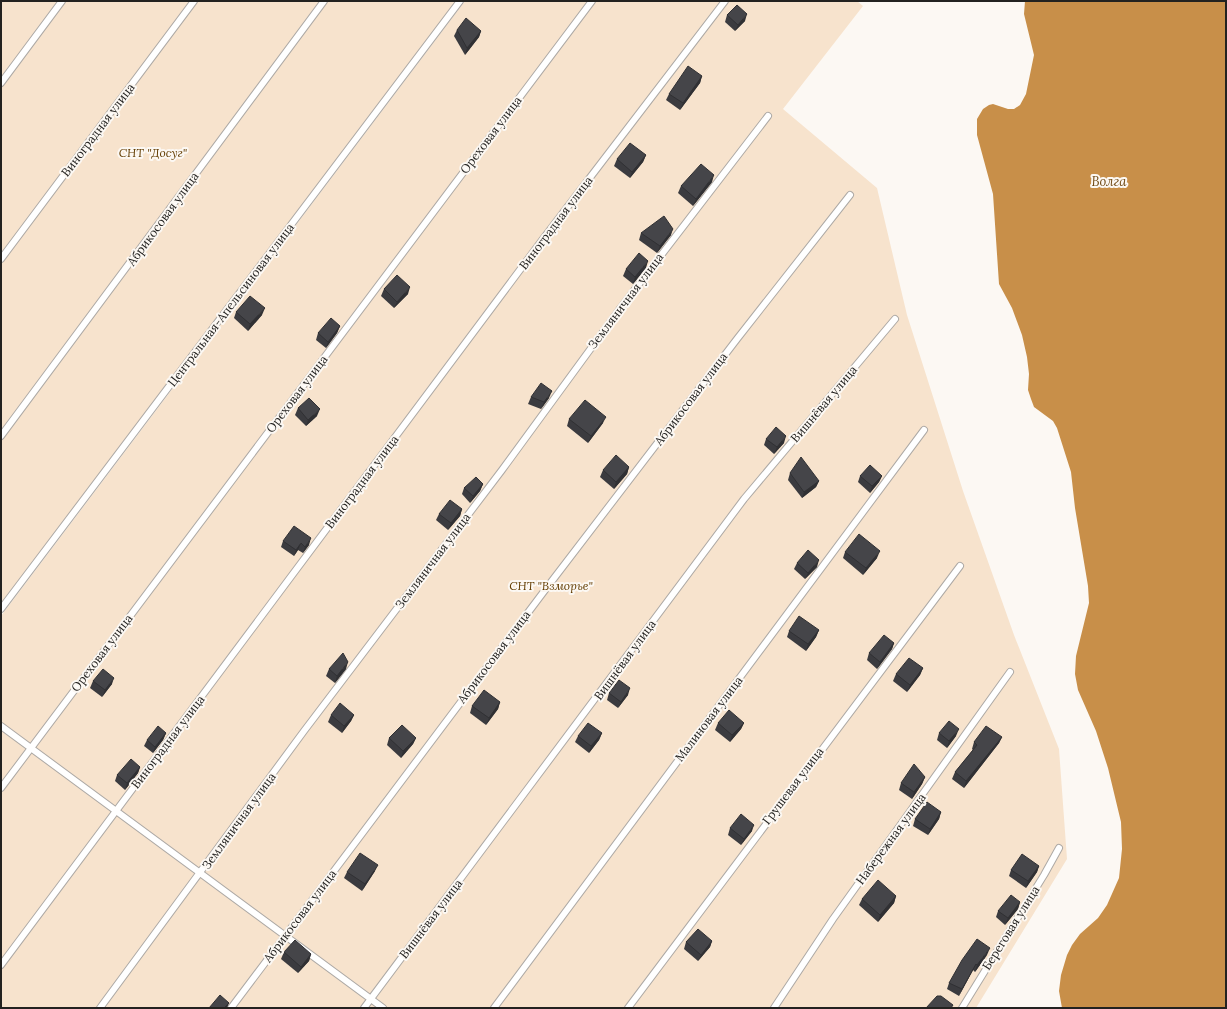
<svg xmlns="http://www.w3.org/2000/svg" width="1227" height="1009" viewBox="0 0 1227 1009" font-family="Lora,serif">
  <style>
    .green { fill: #f7e3cd }
    .water { fill: #c88f49 }
    .lines { fill: none; stroke-linecap: round; stroke-linejoin: round }
    .service-casing { stroke: #ada9a5; stroke-width: 8 }
    .service { stroke: #fff; stroke-width: 6 }
    .wall { fill: #3b3b3f }
    .shaded-wall { fill: #303033 }
    .building { fill: #454549; stroke: #303033 }
    .labels { text-anchor: middle; stroke-width: 4; stroke-linejoin: round; paint-order: stroke }
    .street-label { font-size: 12px; fill: #232220; stroke: #fcf8f3 }
    .park-label { font-size: 12px; font-style: italic; fill: #633d02; stroke: #fcf8f3 }
    .water-label { font-size: 13px; font-style: italic; fill: #714a15; stroke: #fcf8f3 }
  </style>
  <rect width="100%" height="100%" fill="#fcf8f3"/>
  <!-- green -->
  <g class="green">
    <polygon points="1,1 458,1 1,604"/>
    <polygon points="465,1 857,1 863,6 783,109 877,188 907,315 963,491 1014,635 1059,749 1067,859 976,1008 1,1008 1,616"/>
  </g>
  <!-- water -->
  <polygon class="water" points="1025,1 1226,1 1226,1008 1062,1008 1059,991 1061,975 1067,955 1072,945 1080,934 1098,918 1107,905 1119,878 1122,849 1121,822 1108,768 1096,731 1078,690 1075,674 1076,656 1089,603 1088,586 1075,508 1071,472 1057,428 1053,421 1034,407 1031,399 1028,390 1029,374 1027,357 1022,335 1012,308 999,284 993,194 977,135 977,119 983,109 989,105 993,104 1008,109 1014,109 1020,105 1026,94 1034,55 1024,14"/>
  <g class="lines">
    <defs>
      <g id="service">
        <polyline points="1,83 62,1"/>
        <polyline points="1,259 194,1"/>
        <polyline points="1,436 324,1"/>
        <polyline points="1,609 460,1"/>
        <polyline points="1,726 383,1008"/>
        <polyline points="1,788 592,1"/>
        <polyline points="1,965 543,239 725,1"/>
        <polyline points="100,1008 304,731 502,470 619,310 768,116"/>
        <polyline points="231,1008 545,590 737,339 850,195"/>
        <polyline points="364,1008 744,499 895,319"/>
        <polyline points="494,1008 924,430"/>
        <polyline points="628,1008 960,566"/>
        <polyline points="774,1008 833,919 1010,672"/>
        <polyline points="962,1008 1044,875 1059,848"/>
      </g>
    </defs>
    <!-- service casing -->
    <use href="#service" class="service-casing"/>
    <!-- service -->
    <use href="#service" class="service"/>
  </g>
  <!-- wall -->
  <g class="wall">
    <polygon points="727,15 745,21 735,31 725,22"/>
    <polygon points="457,30 481,31 479,37 465,55 454,36"/>
    <polygon points="702,76 700,83 680,110 666,100 669,94"/>
    <polygon points="646,155 643,162 630,178 614,166 617,159"/>
    <polygon points="712,182 693,206 678,193 681,186"/>
    <polygon points="641,233 671,235 657,253 639,240"/>
    <polygon points="646,268 633,284 623,276 626,269"/>
    <polygon points="384,289 408,294 394,308 381,296"/>
    <polygon points="236,312 262,315 248,331 234,318"/>
    <polygon points="340,326 337,333 326,348 316,340 318,333"/>
    <polygon points="531,397 549,398 541,409 528,404"/>
    <polygon points="298,408 317,416 306,426 295,415"/>
    <polygon points="569,419 603,423 588,443 567,426"/>
    <polygon points="766,439 784,443 774,454 764,445"/>
    <polygon points="629,467 627,474 614,489 600,477 603,470"/>
    <polygon points="790,473 819,481 816,487 802,498 788,480"/>
    <polygon points="860,476 882,476 879,482 870,493 858,482"/>
    <polygon points="483,484 480,491 470,503 462,494 464,488"/>
    <polygon points="462,509 460,516 448,530 436,520 439,514"/>
    <polygon points="283,541 309,545 303,553 298,550 294,556 281,547"/>
    <polygon points="845,552 877,558 863,575 843,558"/>
    <polygon points="797,563 817,567 805,579 794,569"/>
    <polygon points="819,630 816,637 806,651 787,637 789,631"/>
    <polygon points="894,643 892,649 877,669 867,660 869,653"/>
    <polygon points="923,668 920,675 907,692 893,681 896,674"/>
    <polygon points="329,669 346,669 335,683 326,676"/>
    <polygon points="93,681 112,684 102,697 90,688"/>
    <polygon points="609,693 628,695 618,708 607,700"/>
    <polygon points="500,702 498,709 486,725 470,713 472,706"/>
    <polygon points="331,715 354,715 351,721 342,733 328,722"/>
    <polygon points="718,723 744,723 741,729 730,742 715,730"/>
    <polygon points="166,733 163,740 153,753 144,746 147,740"/>
    <polygon points="602,733 599,740 589,753 575,742 578,736"/>
    <polygon points="939,733 956,736 947,748 937,740"/>
    <polygon points="1002,737 999,743 964,788 952,779 955,772 973,750 972,749 974,742"/>
    <polygon points="389,738 416,738 413,744 401,758 387,745"/>
    <polygon points="140,767 138,773 125,790 115,781 117,775"/>
    <polygon points="925,777 922,784 912,799 899,790 901,783"/>
    <polygon points="941,812 939,819 928,835 913,826 915,819"/>
    <polygon points="730,828 752,831 741,845 728,835"/>
    <polygon points="1039,866 1037,872 1026,888 1009,876 1011,870"/>
    <polygon points="375,871 362,891 344,878 347,872"/>
    <polygon points="896,896 894,903 878,922 859,905 862,899"/>
    <polygon points="1020,902 1018,909 1005,925 996,917 998,911"/>
    <polygon points="712,941 710,947 698,961 684,949 686,942"/>
    <polygon points="284,952 311,954 309,961 298,973 281,959"/>
    <polygon points="987,955 975,972 973,970 959,996 947,989 949,983"/>
  </g>
  <!-- shaded-wall -->
  <g class="shaded-wall">
    <polygon points="747,14 745,21 735,31 738,25"/>
    <polygon points="481,31 479,37 465,55 467,48"/>
    <polygon points="702,76 700,83 680,110 683,103"/>
    <polygon points="646,155 643,162 630,178 632,172"/>
    <polygon points="714,175 712,182 693,206 696,199"/>
    <polygon points="673,229 671,235 657,253 660,246"/>
    <polygon points="648,261 646,268 633,284 635,277"/>
    <polygon points="410,287 408,294 394,308 397,302"/>
    <polygon points="265,308 262,315 248,331 250,324"/>
    <polygon points="340,326 337,333 326,348 328,342"/>
    <polygon points="552,391 549,398 541,409 544,402"/>
    <polygon points="320,409 317,416 306,426 308,420"/>
    <polygon points="606,417 603,423 588,443 591,436"/>
    <polygon points="786,436 784,443 774,454 777,447"/>
    <polygon points="629,467 627,474 614,489 616,482"/>
    <polygon points="882,476 879,482 870,493 872,486"/>
    <polygon points="819,481 816,487 802,498 804,492"/>
    <polygon points="483,484 480,491 470,503 473,496"/>
    <polygon points="462,509 460,516 448,530 451,523"/>
    <polygon points="311,538 309,545 303,553 305,547"/>
    <polygon points="301,543 298,550 294,556 296,550"/>
    <polygon points="880,551 877,558 863,575 866,568"/>
    <polygon points="819,560 817,567 805,579 808,573"/>
    <polygon points="819,630 816,637 806,651 808,644"/>
    <polygon points="894,643 892,649 877,669 880,662"/>
    <polygon points="348,662 346,669 335,683 337,676"/>
    <polygon points="923,668 920,675 907,692 910,685"/>
    <polygon points="114,678 112,684 102,697 105,690"/>
    <polygon points="630,688 628,695 618,708 621,702"/>
    <polygon points="500,702 498,709 486,725 489,718"/>
    <polygon points="354,715 351,721 342,733 344,726"/>
    <polygon points="744,723 741,729 730,742 732,735"/>
    <polygon points="959,729 956,736 947,748 949,741"/>
    <polygon points="166,733 163,740 153,753 155,747"/>
    <polygon points="602,733 599,740 589,753 591,746"/>
    <polygon points="1002,737 999,743 964,788 966,781"/>
    <polygon points="416,738 413,744 401,758 403,751"/>
    <polygon points="140,767 138,773 125,790 127,783"/>
    <polygon points="925,777 922,784 912,799 914,792"/>
    <polygon points="941,812 939,819 928,835 930,829"/>
    <polygon points="754,825 752,831 741,845 744,839"/>
    <polygon points="378,865 375,871 362,891 365,884"/>
    <polygon points="1039,866 1037,872 1026,888 1028,881"/>
    <polygon points="896,896 894,903 878,922 880,915"/>
    <polygon points="1020,902 1018,909 1005,925 1008,918"/>
    <polygon points="712,941 710,947 698,961 701,955"/>
    <polygon points="990,948 987,955 975,972 977,965"/>
    <polygon points="311,954 309,961 298,973 301,967"/>
    <polygon points="976,964 973,970 959,996 962,989"/>
    <polygon points="229,1003 227,1008 224,1008"/>
  </g>
  <!-- building -->
  <g class="building">
    <polygon points="737,5 747,14 738,25 727,15"/>
    <polygon points="466,18 481,31 467,48 457,30"/>
    <polygon points="688,66 702,76 683,103 669,94"/>
    <polygon points="630,143 646,155 632,172 617,159"/>
    <polygon points="701,164 714,175 696,199 681,186"/>
    <polygon points="664,216 673,229 660,246 641,233"/>
    <polygon points="639,253 648,261 635,277 626,269"/>
    <polygon points="397,275 410,287 397,302 384,289"/>
    <polygon points="250,296 265,308 250,324 236,312"/>
    <polygon points="331,318 340,326 328,342 318,333"/>
    <polygon points="541,383 552,391 544,402 531,397"/>
    <polygon points="309,398 320,409 308,420 298,408"/>
    <polygon points="585,400 606,417 591,436 569,419"/>
    <polygon points="776,427 786,436 777,447 766,439"/>
    <polygon points="616,455 629,467 616,482 603,470"/>
    <polygon points="801,457 819,481 804,492 790,473"/>
    <polygon points="870,465 882,476 872,486 860,476"/>
    <polygon points="476,477 483,484 473,496 464,488"/>
    <polygon points="450,500 462,509 451,523 439,514"/>
    <polygon points="294,526 311,538 305,547 301,543 296,550 283,541"/>
    <polygon points="859,534 880,551 866,568 845,552"/>
    <polygon points="808,550 819,560 808,573 797,563"/>
    <polygon points="799,616 819,630 808,644 789,631"/>
    <polygon points="884,635 894,643 880,662 869,653"/>
    <polygon points="343,653 348,662 337,676 329,669"/>
    <polygon points="909,658 923,668 910,685 896,674"/>
    <polygon points="103,669 114,678 105,690 93,681"/>
    <polygon points="619,680 630,688 621,702 609,693"/>
    <polygon points="484,690 500,702 489,718 472,706"/>
    <polygon points="340,703 354,715 344,726 331,715"/>
    <polygon points="729,710 744,723 732,735 718,723"/>
    <polygon points="949,721 959,729 949,741 939,733"/>
    <polygon points="588,723 602,733 591,746 578,736"/>
    <polygon points="402,725 416,738 403,751 389,738"/>
    <polygon points="158,726 166,733 155,747 147,740"/>
    <polygon points="986,726 1002,737 966,781 955,772 977,745 974,742"/>
    <polygon points="131,759 140,767 127,783 117,775"/>
    <polygon points="914,764 925,777 914,792 901,783"/>
    <polygon points="927,802 941,812 930,829 915,819"/>
    <polygon points="741,814 754,825 744,839 730,828"/>
    <polygon points="360,853 378,865 365,884 347,872"/>
    <polygon points="1022,854 1039,866 1028,881 1011,870"/>
    <polygon points="878,880 896,896 880,915 862,899"/>
    <polygon points="1011,895 1020,902 1008,918 998,911"/>
    <polygon points="698,929 712,941 701,955 686,942"/>
    <polygon points="977,939 990,948 977,965 976,964 962,989 949,983 962,960"/>
    <polygon points="295,940 311,954 301,967 284,952"/>
    <polygon points="220,995 229,1003 224,1008 209,1008"/>
    <polygon points="937,996 941,996 953,1005 951,1008 926,1008"/>
  </g>
  <g class="labels">
    <!-- street labels -->
    <g class="street-label">
      <text transform="translate(98 130) rotate(-53)" y="4">Виноградная улица</text>
      <text transform="translate(491 135) rotate(-53)" y="4">Ореховая улица</text>
      <text transform="translate(163 219) rotate(-54)" y="4">Абрикосовая улица</text>
      <text transform="translate(556 223) rotate(-53)" y="4">Виноградная улица</text>
      <text transform="translate(626 301) rotate(-53)" y="4">Земляничная улица</text>
      <text transform="translate(231 305) rotate(-53)" y="4">Центральная-Апельсиновая улица</text>
      <text transform="translate(297 394) rotate(-53)" y="4">Ореховая улица</text>
      <text transform="translate(691 399) rotate(-53)" y="4">Абрикосовая улица</text>
      <text transform="translate(824 404) rotate(-50)" y="4">Вишнёвая улица</text>
      <text transform="translate(362 482) rotate(-53)" y="4">Виноградная улица</text>
      <text transform="translate(433 561) rotate(-53)" y="4">Земляничная улица</text>
      <text transform="translate(102 653) rotate(-53)" y="4">Ореховая улица</text>
      <text transform="translate(494 657) rotate(-53)" y="4">Абрикосовая улица</text>
      <text transform="translate(625 660) rotate(-54)" y="4">Вишнёвая улица</text>
      <text transform="translate(709 719) rotate(-53)" y="4">Малиновая улица</text>
      <text transform="translate(168 742) rotate(-53)" y="4">Виноградная улица</text>
      <text transform="translate(793 786) rotate(-53)" y="4">Грушевая улица</text>
      <text transform="translate(239 821) rotate(-54)" y="4">Земляничная улица</text>
      <text transform="translate(891 839) rotate(-54)" y="4">Набережная улица</text>
      <text transform="translate(300 916) rotate(-53)" y="4">Абрикосовая улица</text>
      <text transform="translate(431 919) rotate(-53)" y="4">Вишнёвая улица</text>
      <text transform="translate(1011 928) rotate(-58)" y="4">Береговая улица</text>
    </g>
    <!-- park labels -->
    <g class="park-label">
      <text x="153" y="157">СНТ "Досуг"</text>
      <text x="551" y="590">СНТ "Взморье"</text>
    </g>
    <!-- water labels -->
    <g class="water-label">
      <text x="1109" y="186">Волга</text>
    </g>
  </g>
  <!-- border -->
  <rect width="1227" height="1009" fill="none" stroke="#232220" stroke-width="4"/>
</svg>
